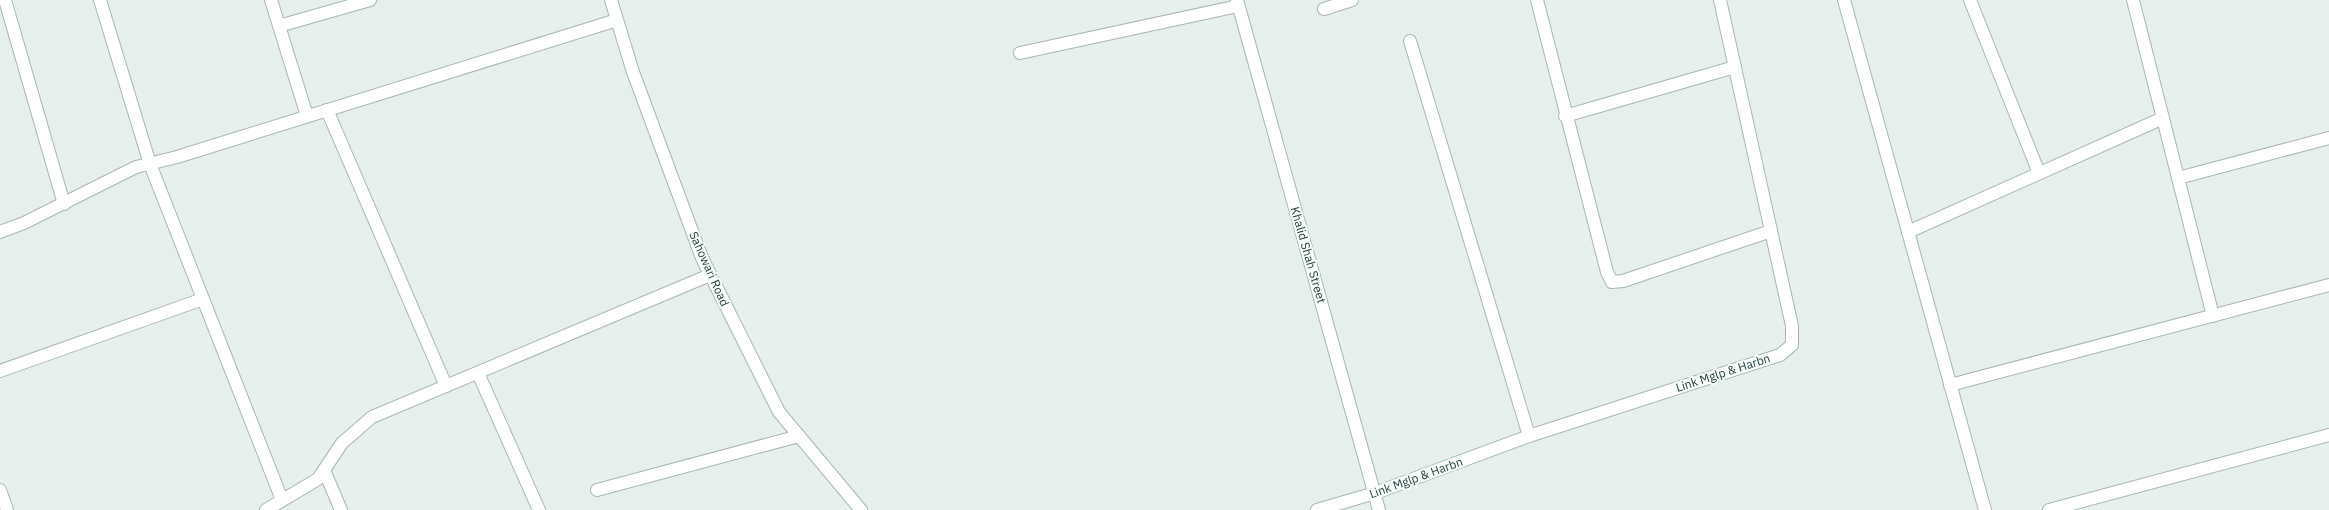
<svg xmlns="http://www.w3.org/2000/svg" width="2329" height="510" viewBox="0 0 2329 510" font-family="'IBM Plex Sans',sans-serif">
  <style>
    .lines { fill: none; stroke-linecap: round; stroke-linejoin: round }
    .service-casing { stroke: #a8b8b2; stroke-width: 14 }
    .minor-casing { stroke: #a8b8b2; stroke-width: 14 }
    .tertiary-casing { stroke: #a8b8b2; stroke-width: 14 }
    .service { stroke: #fff; stroke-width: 12 }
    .minor { stroke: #fff; stroke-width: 12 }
    .tertiary { stroke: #fff; stroke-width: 12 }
    .labels { text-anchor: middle; stroke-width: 4; stroke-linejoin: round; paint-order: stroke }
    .street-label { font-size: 12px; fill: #24423a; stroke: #f7fbf9 }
  </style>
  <rect width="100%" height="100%" fill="#e6efeb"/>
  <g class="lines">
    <defs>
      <g id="service">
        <polyline points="1565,116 1735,67"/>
        <polyline points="150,164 282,500"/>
        <polyline points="0,371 203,299"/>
        <polyline points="597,490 799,436"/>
      </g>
      <g id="minor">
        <polyline points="5,0 64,204"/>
        <polyline points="100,0 150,164"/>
        <polyline points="271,0 307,116"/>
        <polyline points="1237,0 1379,510"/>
        <polyline points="1537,0 1607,272 1612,282 1623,281 1771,231"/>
        <polyline points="1844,0 1985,510"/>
        <polyline points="1970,0 2039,173"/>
        <polyline points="2133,0 2213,316"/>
        <polyline points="1324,9 1352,0"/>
        <polyline points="279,26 370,0"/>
        <polyline points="1410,41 1529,436"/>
        <polyline points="1020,53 1238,6"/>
        <polyline points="327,110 446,386"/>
        <polyline points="2178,178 2329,138"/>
        <polyline points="0,232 24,223 136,167 177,157 617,20"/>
        <polyline points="1908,232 2163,118"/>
        <polyline points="478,373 539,510"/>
        <polyline points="1950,385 2329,285"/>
        <polyline points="324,470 341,510"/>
        <polyline points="0,490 7,510"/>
        <polyline points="266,510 318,479 342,443 372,417 710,275"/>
        <polyline points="2049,510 2329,435"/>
      </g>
      <g id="tertiary">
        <polyline points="611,0 633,72 702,258 779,412 861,510"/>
        <polyline points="1317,510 1375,493 1529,436 1780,355 1792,345 1792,326 1720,0"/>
      </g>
    </defs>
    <!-- service casing -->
    <use href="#service" class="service-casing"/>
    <!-- minor casing -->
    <use href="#minor" class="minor-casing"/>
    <!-- tertiary casing -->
    <use href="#tertiary" class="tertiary-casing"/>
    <!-- service -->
    <use href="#service" class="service"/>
    <!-- minor -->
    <use href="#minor" class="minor"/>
    <!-- tertiary -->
    <use href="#tertiary" class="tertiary"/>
  </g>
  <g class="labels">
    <!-- street labels -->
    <g class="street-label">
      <text transform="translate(1308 255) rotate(74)" y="4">Khalid Shah Street</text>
      <text transform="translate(709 269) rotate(66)" y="4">Sahowari Road</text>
      <text transform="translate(1723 373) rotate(-18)" y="4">Link Mglp &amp; Harbn</text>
      <text transform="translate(1416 478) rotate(-20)" y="4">Link Mglp &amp; Harbn</text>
    </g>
  </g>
</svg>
